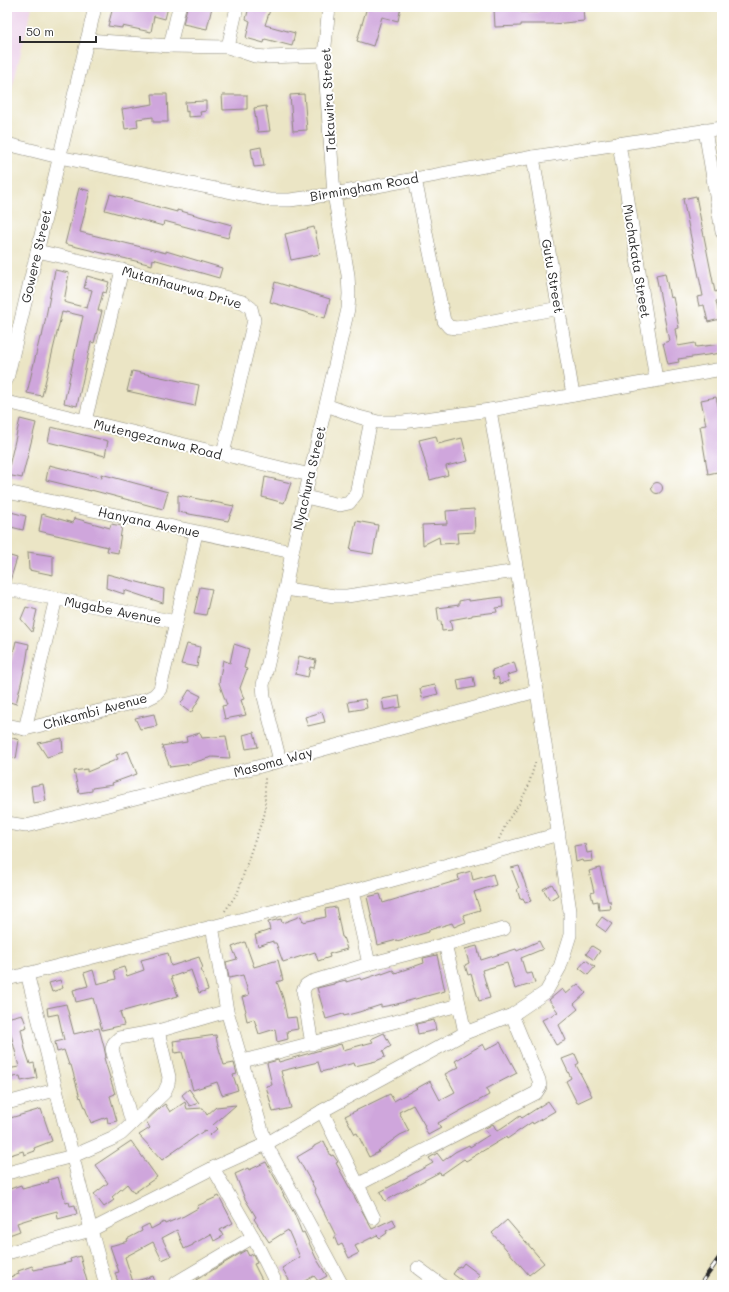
<svg xmlns="http://www.w3.org/2000/svg" width="729" height="1292" viewBox="0 0 729 1292" font-family="Mali,sans-serif">
  <style>
    .built { fill: #ecd1ea }
    .building { fill: #cfa6dc }
    .lines { fill: none; stroke-linecap: round; stroke-linejoin: round }
    .minor-casing { stroke: #8b8878; stroke-width: 14 }
    .path { stroke: #8b8878; stroke-width: 2; stroke-dasharray: 1 3; stroke-linecap: butt }
    .minor { stroke: #fff; stroke-width: 13 }
    .rail-casing { stroke: #2b2b2b; stroke-width: 4.5 }
    .rail { stroke: #fff; stroke-width: 3; stroke-dasharray: 9; stroke-linecap: butt }
    .labels { text-anchor: middle; stroke-width: 4; stroke-linejoin: round; paint-order: stroke }
    .street-label { font-size: 13px; fill: #2b2b2b; stroke: #fff }
  </style>
  <rect width="100%" height="100%" fill="#fff"/>
  <filter id="ink" filterUnits="userSpaceOnUse"><feTurbulence type="fractalNoise" baseFrequency=".025" numOctaves="2"/><feDisplacementMap in="SourceGraphic" scale="8" xChannelSelector="R" yChannelSelector="G"/><feConvolveMatrix kernelMatrix="1 2 1 2 8 2 1 2 1" color-interpolation-filters="sRGB"/></filter>
  <filter id="wash" filterUnits="userSpaceOnUse"><feTurbulence type="fractalNoise" baseFrequency=".012" numOctaves="4" result="noise"/><feDisplacementMap in="SourceGraphic" scale="16" xChannelSelector="R" yChannelSelector="G"/><feGaussianBlur stdDeviation="0.9" result="paint"/><feColorMatrix in="noise" values="0 0 0 0 0 0 0 0 0 0 0 0 0 0 0 0 0 1.4 0 .05"/><feComposite in="paint" operator="in"/></filter>
  <g filter="url(#wash)">
    <rect width="100%" height="100%" fill="#ebe5c5"/>
    <!-- built -->
    <polygon class="built" points="7,7 32,7 7,109"/>
    <g id="blocks">
      <!-- building -->
      <g class="building">
        <polygon points="113,7 168,7 165,19 154,16 151,32 122,26 122,28 108,26"/>
        <polygon points="187,7 212,7 207,29 183,24"/>
        <polygon points="249,7 271,7 265,25 295,33 292,46 265,39 264,43 246,38 250,21 246,19"/>
        <polygon points="367,7 401,7 398,21 382,17 373,46 357,41"/>
        <polygon points="538,7 583,7 584,21 553,24 521,24 521,26 495,27 494,9 521,9 521,12 538,12"/>
        <polygon points="152,94 167,94 168,122 153,122 153,117 137,119 138,127 125,129 122,109 153,104"/>
        <polygon points="304,94 307,130 293,131 290,95"/>
        <polygon points="222,95 247,95 247,109 223,110"/>
        <polygon points="206,101 206,111 200,112 201,116 188,117 188,111 186,112 185,102"/>
        <polygon points="266,106 270,131 258,132 254,108"/>
        <polygon points="261,147 264,166 254,167 251,149"/>
        <polygon points="79,188 90,191 80,232 166,253 166,251 222,268 219,278 153,259 152,265 65,244"/>
        <polygon points="110,194 177,212 177,210 232,225 228,238 164,221 163,226 105,210"/>
        <polygon points="696,196 715,292 717,291 719,300 716,301 720,319 708,322 704,305 699,306 697,297 703,296 683,199"/>
        <polygon points="314,227 320,254 291,260 285,234"/>
        <polygon points="55,270 69,273 64,302 87,308 92,290 84,288 87,276 109,282 106,293 103,292 98,311 102,311 94,343 91,342 77,406 64,403 83,316 66,312 66,313 62,312 42,396 27,393 40,337 42,337"/>
        <polygon points="665,273 670,298 673,297 679,328 675,329 678,346 695,343 696,347 722,344 722,353 678,359 679,362 668,364 663,343 669,341 656,275"/>
        <polygon points="275,282 330,299 325,318 270,302"/>
        <polygon points="132,371 199,385 195,406 127,391"/>
        <polygon points="716,397 722,422 722,471 708,474 700,426 706,425 701,400"/>
        <polygon points="20,419 36,423 22,478 7,475"/>
        <polygon points="51,427 108,441 105,456 48,442"/>
        <polygon points="436,436 438,444 462,438 468,461 446,466 448,475 430,480 419,440"/>
        <polygon points="49,465 102,478 101,474 168,492 163,509 91,490 91,491 46,480"/>
        <polygon points="265,477 291,483 284,503 262,497"/>
        <circle cx="657" cy="488" r="5.5"/>
        <polygon points="178,495 234,506 228,521 178,512"/>
        <polygon points="474,509 475,532 457,533 458,543 440,544 439,537 423,545 422,525 447,524 446,511"/>
        <polygon points="7,511 26,516 23,530 7,526"/>
        <polygon points="42,514 73,523 74,518 110,528 111,524 122,526 118,553 107,551 108,547 39,531"/>
        <polygon points="356,521 378,525 373,554 350,550"/>
        <polygon points="28,552 53,556 53,575 29,570"/>
        <polygon points="7,555 17,558 10,581 7,581"/>
        <polygon points="107,574 164,589 163,603 124,590 124,594 106,588"/>
        <polygon points="200,587 212,589 206,615 194,613"/>
        <polygon points="502,597 503,607 496,608 497,612 472,615 472,616 450,620 452,630 442,631 441,621 439,622 437,608 459,605 459,601 469,599 469,601"/>
        <polygon points="26,607 37,610 32,632 21,619"/>
        <polygon points="16,641 29,644 26,663 16,704 7,701 7,674 8,674"/>
        <polygon points="187,644 200,647 197,667 181,664"/>
        <polygon points="234,644 249,649 244,668 247,669 240,688 244,699 241,700 246,715 225,719 222,706 227,705 219,683 223,660 230,663"/>
        <polygon points="299,656 316,660 314,668 310,667 308,677 295,674"/>
        <polygon points="514,662 517,672 507,675 509,681 500,684 498,677 494,679 492,670"/>
        <polygon points="473,677 475,687 459,690 457,680"/>
        <polygon points="435,685 438,694 422,698 420,688"/>
        <polygon points="189,690 201,696 191,713 180,705"/>
        <polygon points="399,696 401,707 384,710 382,699"/>
        <polygon points="365,699 367,708 350,711 348,702"/>
        <polygon points="322,712 325,722 308,726 305,717"/>
        <polygon points="154,714 157,726 140,729 135,718"/>
        <polygon points="254,732 258,747 246,749 243,735"/>
        <polygon points="200,733 202,738 226,736 230,758 212,757 185,765 170,767 162,746 187,742 186,737"/>
        <polygon points="7,738 13,738 19,740 16,759 7,756"/>
        <polygon points="62,738 63,752 47,757 38,743"/>
        <polygon points="128,751 137,774 112,783 113,785 92,788 92,791 79,793 74,771 87,769 87,772 118,759 116,755"/>
        <polygon points="43,784 46,801 33,803 31,786"/>
        <polygon points="585,844 587,853 592,852 593,861 583,862 582,860 576,862 574,846"/>
        <polygon points="519,866 531,901 525,903 523,898 520,899 517,889 519,888 511,868"/>
        <polygon points="600,868 608,901 610,901 611,909 599,910 598,901 593,902 591,893 594,892 589,871"/>
        <polygon points="471,871 473,880 493,874 496,885 474,892 480,910 463,915 466,922 454,927 452,923 429,930 429,932 397,941 397,940 378,945 367,897 380,894 383,903 459,880 458,875"/>
        <polygon points="552,884 558,895 550,900 543,889"/>
        <polygon points="336,907 342,937 343,937 347,949 329,954 330,957 318,961 315,952 283,962 276,943 273,943 273,941 258,946 255,935 270,930 268,922 281,919 282,923 301,916 303,922 326,917 325,909"/>
        <polygon points="602,917 612,924 606,932 596,925"/>
        <polygon points="539,941 543,949 521,958 526,974 532,973 535,983 515,989 507,963 482,970 490,998 479,1001 471,974 468,975 465,965 469,963 465,949 477,946 481,960 516,949 517,951"/>
        <polygon points="245,942 254,967 278,960 283,980 277,982 283,998 287,1018 296,1017 298,1029 287,1031 288,1039 277,1042 275,1029 259,1034 254,1019 247,1021 245,1012 246,1011 242,997 249,995 243,975 229,978 226,962 237,959 232,947"/>
        <polygon points="592,946 600,951 594,960 586,954"/>
        <polygon points="168,953 171,966 199,957 203,968 201,969 208,990 199,993 191,970 171,977 178,996 120,1012 124,1025 102,1030 93,998 76,1002 73,990 88,986 84,973 93,970 97,984 116,979 114,970 124,967 127,976 144,970 141,960"/>
        <polygon points="437,955 445,991 397,1004 381,1007 381,1005 359,1012 344,1016 343,1014 326,1019 317,988 334,984 334,983 346,980 346,982 360,978 361,980 382,973 382,974 393,970 395,973 424,963 423,958"/>
        <polygon points="586,960 595,967 588,975 579,968"/>
        <polygon points="60,980 63,988 52,992 49,983"/>
        <polygon points="578,984 586,993 574,1004 578,1009 559,1025 566,1040 556,1045 542,1020 558,1012 549,1000 562,989 566,994"/>
        <polygon points="66,1004 74,1034 99,1028 104,1047 106,1057 104,1058 115,1094 110,1096 117,1121 108,1123 107,1117 91,1123 81,1097 80,1098 71,1065 69,1065 64,1050 57,1052 55,1042 64,1040 58,1014 48,1016 47,1008"/>
        <polygon points="22,1014 27,1027 21,1029 25,1049 30,1064 34,1063 37,1078 21,1081 20,1076 7,1078 7,1069 19,1067 7,1018"/>
        <polygon points="434,1020 436,1030 418,1034 416,1024"/>
        <polygon points="384,1033 391,1046 383,1051 385,1057 376,1061 355,1066 354,1063 321,1072 318,1062 281,1071 291,1108 273,1112 266,1086 272,1085 267,1063 278,1060 279,1062 341,1044 343,1050 373,1042 371,1039"/>
        <polygon points="216,1035 217,1042 224,1065 234,1063 237,1074 233,1075 238,1090 222,1095 217,1082 193,1090 182,1052 175,1053 173,1041"/>
        <polygon points="500,1042 517,1073 486,1089 489,1095 438,1123 441,1128 428,1135 424,1127 425,1126 413,1105 399,1112 409,1131 400,1135 378,1151 379,1152 369,1157 357,1133 355,1134 345,1116 390,1094 394,1101 430,1081 440,1100 455,1092 445,1074 459,1067 455,1061 483,1044 486,1050"/>
        <polygon points="575,1054 579,1063 576,1065 592,1096 577,1103 566,1081 571,1078 562,1059"/>
        <polygon points="189,1089 199,1103 190,1106 182,1095"/>
        <polygon points="548,1101 555,1111 533,1124 532,1122 507,1139 506,1137 466,1161 464,1159 441,1175 440,1172 385,1201 380,1192 433,1163 429,1158 436,1154 437,1153 443,1161 455,1152 469,1145 470,1147 489,1135 484,1129 493,1124 497,1131 509,1123 509,1124 520,1116 522,1118"/>
        <polygon points="185,1102 187,1109 203,1108 207,1115 216,1107 236,1105 213,1125 217,1129 210,1135 205,1130 162,1160 139,1135 150,1128 146,1121 161,1107 165,1104 170,1112"/>
        <polygon points="41,1109 52,1141 34,1148 35,1151 24,1155 23,1151 7,1156 7,1119"/>
        <polygon points="131,1141 157,1177 134,1193 127,1184 112,1197 114,1200 104,1207 94,1194 108,1183 95,1165"/>
        <polygon points="324,1141 331,1156 333,1155 338,1162 336,1163 372,1229 393,1219 396,1226 386,1231 387,1233 380,1238 377,1235 355,1246 359,1253 349,1258 342,1244 338,1246 334,1236 336,1236 319,1202 320,1202 314,1190 315,1189 297,1157 314,1147 314,1146"/>
        <polygon points="266,1162 284,1195 283,1195 294,1213 302,1233 304,1232 316,1258 327,1276 318,1281 314,1276 297,1285 292,1285 282,1268 300,1257 288,1230 269,1242 254,1219 256,1217 245,1199 235,1174 248,1168 249,1170"/>
        <polygon points="58,1177 66,1203 69,1202 70,1206 75,1205 77,1214 58,1219 57,1211 42,1215 17,1223 20,1231 9,1235 7,1230 7,1190 21,1185 22,1189 49,1182 48,1180"/>
        <polygon points="219,1196 233,1223 220,1230 223,1236 214,1241 211,1234 193,1244 193,1245 184,1249 177,1230 162,1238 171,1256 162,1260 153,1242 125,1257 133,1282 153,1276 156,1285 119,1285 115,1273 119,1272 110,1246 128,1241 127,1239 142,1231 141,1228 149,1224 151,1229 164,1222 165,1224 184,1216 198,1208 197,1206"/>
        <polygon points="507,1220 544,1263 529,1275 492,1233"/>
        <polygon points="246,1250 249,1256 253,1254 257,1263 254,1264 262,1280 251,1285 198,1285 196,1280"/>
        <polygon points="80,1256 88,1285 7,1285 7,1278 19,1274 18,1271 32,1266 34,1270 71,1262 70,1259"/>
        <polygon points="464,1263 480,1275 473,1285 468,1285 453,1274 459,1266 461,1267"/>
      </g>
    </g>
  </g>
  <g filter="url(#ink)">
    <use href="#blocks" fill-opacity="0" stroke="#8b8878" stroke-width="1"/>
    <g class="lines">
      <defs>
        <g id="minor">
          <polyline points="87,40 170,46 228,47 255,56 267,57 324,55"/>
          <polyline points="170,46 179,7"/>
          <polyline points="228,47 237,7"/>
          <polyline points="705,130 722,232"/>
          <polyline points="619,143 656,380"/>
          <polyline points="7,144 59,157 251,196 270,200 290,200 334,194 533,157 722,128"/>
          <polyline points="533,157 573,395"/>
          <polyline points="415,179 444,321 449,327 457,328 559,308"/>
          <polyline points="37,251 122,270 243,302 251,308 254,320 223,454"/>
          <polyline points="7,379 95,7"/>
          <polyline points="7,402 310,475"/>
          <polyline points="326,405 359,417 378,422 403,422 490,410 722,369"/>
          <polyline points="85,421 122,270"/>
          <polyline points="7,492 292,552"/>
          <polyline points="305,497 340,505 349,503 356,494 371,420"/>
          <polyline points="7,589 176,622 196,533"/>
          <polyline points="285,589 335,596 347,596 517,571"/>
          <polyline points="7,725 25,729 145,700 155,695 160,689 176,622"/>
          <polyline points="25,729 56,598"/>
          <polyline points="280,761 264,697 263,685 285,589 292,552 348,309 349,294 348,275 334,194 324,55 329,7"/>
          <polyline points="7,823 26,826 34,824 280,761 537,691"/>
          <polyline points="353,891 369,964"/>
          <polyline points="212,926 227,1011 266,1144 342,1285"/>
          <polyline points="445,944 456,989 465,1033"/>
          <polyline points="27,973 91,1230 106,1285"/>
          <polyline points="7,979 353,891 559,834"/>
          <polyline points="312,1044 303,991 306,985 311,982 369,964 504,929"/>
          <polyline points="243,1061 459,1005"/>
          <polyline points="7,1103 55,1090"/>
          <polyline points="322,1111 374,1218"/>
          <polyline points="132,1123 112,1049 114,1043 119,1038 158,1031 227,1011"/>
          <polyline points="213,1168 253,1237 274,1279 274,1285"/>
          <polyline points="7,1173 73,1156 112,1139 121,1134 164,1093 168,1084 169,1077 158,1031"/>
          <polyline points="357,1185 536,1093 540,1087 539,1080 512,1015"/>
          <polyline points="7,1253 91,1230 213,1168 266,1144 322,1111 465,1033 512,1015 546,992 560,967 570,935 570,911 537,691 490,410"/>
          <polyline points="418,1268 441,1285"/>
          <polyline points="174,1285 177,1282 253,1237"/>
        </g>
      </defs>
      <!-- minor casing -->
      <use href="#minor" class="minor-casing"/>
      <!-- path -->
      <g class="path">
        <polyline points="499,839 508,820 519,804 528,787 536,760"/>
        <polyline points="225,911 238,892 251,851 265,813 265,776"/>
      </g>
      <!-- minor -->
      <use href="#minor" class="minor"/>
      <defs>
        <polyline id="rail" points="700,1285 722,1254"/>
      </defs>
      <!-- rail casing -->
      <use href="#rail" class="rail-casing"/>
      <!-- rail -->
      <use href="#rail" class="rail"/>
    </g>
  </g>
  <g class="labels">
    <!-- street labels -->
    <g class="street-label">
      <text transform="translate(328 100) rotate(-93)" y="5">Takawira Street</text>
      <text transform="translate(364 187) rotate(-10)" y="5">Birmingham Road</text>
      <text transform="translate(36 256) rotate(-77)" y="5">Gowere Street</text>
      <text transform="translate(637 261) rotate(81)" y="5">Muchakata Street</text>
      <text transform="translate(553 276) rotate(80)" y="5">Gutu Street</text>
      <text transform="translate(182 287) rotate(16)" y="5">Mutanhaurwa Drive</text>
      <text transform="translate(158 439) rotate(14)" y="5">Mutengezanwa Road</text>
      <text transform="translate(309 478) rotate(-77)" y="5">Nyachura Street</text>
      <text transform="translate(149 522) rotate(12)" y="5">Hanyana Avenue</text>
      <text transform="translate(113 610) rotate(11)" y="5">Mugabe Avenue</text>
      <text transform="translate(95 711) rotate(-15)" y="5">Chikambi Avenue</text>
      <text transform="translate(273 762) rotate(-15)" y="5">Masoma Way</text>
    </g>
  </g>
  <!-- margin -->
  <rect width="729" height="1292" fill="none" stroke="#fff" stroke-width="24"/>
  <!-- scale -->
  <path d="M20 36v6h76v-6" fill="none" stroke="#2b2b2b" stroke-width="2"/>
  <text x="26" y="36" font-size="12" fill="#2b2b2b" stroke="#ffffff" stroke-width="3" paint-order="stroke">50 m</text>
</svg>
